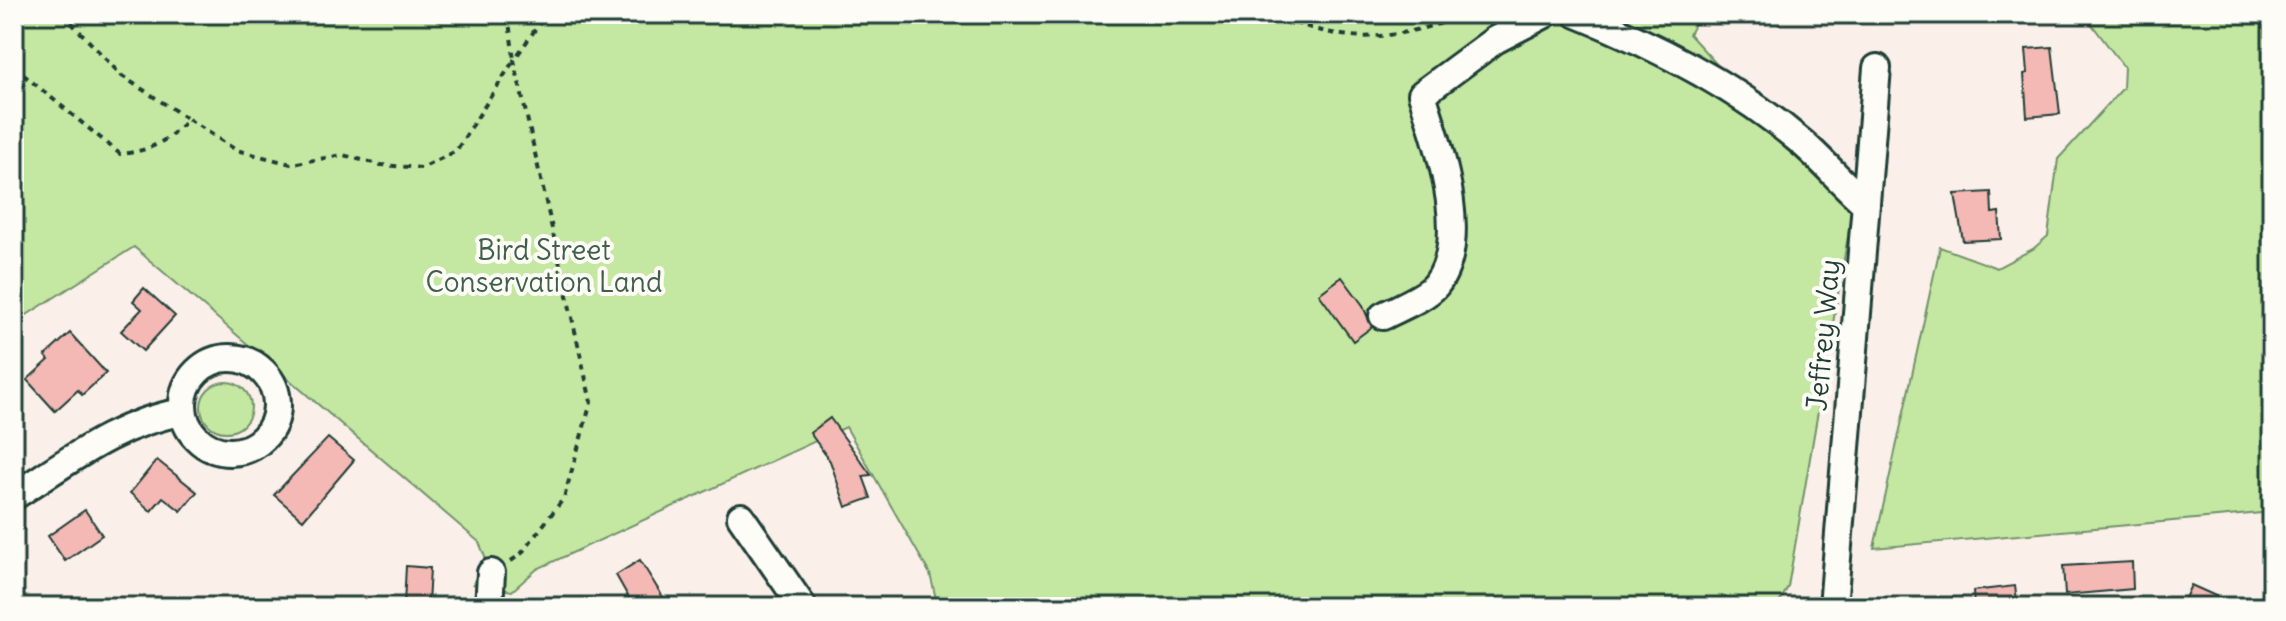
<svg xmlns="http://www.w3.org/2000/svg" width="2286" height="621" viewBox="0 0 2286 621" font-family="Delius,sans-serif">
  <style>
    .green { fill: #c4e8a2; stroke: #72926b; stroke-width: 2 }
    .building { fill: #f4b9b4; stroke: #1f3d34; stroke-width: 2 }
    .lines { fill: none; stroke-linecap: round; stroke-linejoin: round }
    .minor-casing { stroke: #1f3d34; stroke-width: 32 }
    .path { stroke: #1f3d34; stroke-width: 4; stroke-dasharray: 6 6; stroke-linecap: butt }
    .minor { stroke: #fdfcf7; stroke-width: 26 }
    .labels { text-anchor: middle; stroke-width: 8; stroke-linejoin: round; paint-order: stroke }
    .park-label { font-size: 28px; fill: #405f4a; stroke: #fdfcf7 }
    .street-label { font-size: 28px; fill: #1f3d34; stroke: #fdfcf7 }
  </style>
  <rect width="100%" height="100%" fill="#fbefea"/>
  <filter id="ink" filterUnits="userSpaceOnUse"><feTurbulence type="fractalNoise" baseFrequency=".0125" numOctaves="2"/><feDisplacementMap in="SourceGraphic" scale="16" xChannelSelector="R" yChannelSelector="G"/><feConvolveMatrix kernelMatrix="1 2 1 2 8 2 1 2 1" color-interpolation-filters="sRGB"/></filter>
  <g filter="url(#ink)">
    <!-- green -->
    <g class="green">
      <polygon points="14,14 1700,14 1689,34 1852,212 1788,587 1777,607 938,607 930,574 846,427 537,569 512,591 473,584 485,557 479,542 134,247 14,323"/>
      <polygon points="2084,14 2272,14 2272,512 1874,548 1940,247 1997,268 2033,249 2048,236 2058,159 2123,88 2124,67"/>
      <circle cx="226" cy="407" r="25"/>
    </g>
    <!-- building -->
    <g class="building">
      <polygon points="2052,47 2060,114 2027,117 2024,74 2028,73 2026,49"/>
      <polygon points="1991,192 1992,213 1999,212 2001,239 1963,241 1955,194"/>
      <polygon points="1342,277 1362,304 1372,327 1353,341 1319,294"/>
      <polygon points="144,288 175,316 143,351 121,331 142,309 133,301"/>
      <polygon points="70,333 106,373 82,395 78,390 55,411 27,380 49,360 45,356"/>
      <polygon points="830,418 871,475 863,476 871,498 846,507 830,461 810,433"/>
      <polygon points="328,438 354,460 303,520 274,495"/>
      <polygon points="157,460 197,492 181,511 163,497 151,511 130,493"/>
      <polygon points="85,510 102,535 65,561 48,536"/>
      <polygon points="640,560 669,607 634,607 616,575"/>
      <polygon points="2132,562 2133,589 2065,595 2063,566"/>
      <polygon points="406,566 430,568 428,605 404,604"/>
      <polygon points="2191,585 2240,607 2181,607"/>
      <polygon points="2015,586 2018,607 1974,607 1973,591"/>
    </g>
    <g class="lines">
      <defs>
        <g id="minor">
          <path d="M 1577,14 C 1654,45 1737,87 1800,141 C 1823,160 1842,184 1866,204"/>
          <path d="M 1383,316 C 1398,308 1425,298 1436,285 C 1472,239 1438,145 1422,94 L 1495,40 L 1545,14"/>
          <circle cx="230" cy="405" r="47"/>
          <path d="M 14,496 C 69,461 118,422 183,412"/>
          <polyline points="741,517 803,607"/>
          <polyline points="489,607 491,573"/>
          <polyline points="1833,607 1877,68"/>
        </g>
      </defs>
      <!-- minor casing -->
      <use href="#minor" class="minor-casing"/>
      <!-- path -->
      <g class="path">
        <polyline points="63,14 122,76 188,119"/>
        <path d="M 1272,14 C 1358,49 1388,39 1473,14"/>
        <path d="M 14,67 L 120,154 C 150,151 167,142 188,119 L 236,150 L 291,164 L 343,155 L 381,165 L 422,168 L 456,151 L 514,60 L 508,14"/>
        <polyline points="511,561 521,554 564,498 591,402 514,60 546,14"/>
      </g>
      <!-- minor -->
      <use href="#minor" class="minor"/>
    </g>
  </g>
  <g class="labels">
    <!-- park labels -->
    <g class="park-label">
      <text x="544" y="260">Bird Street<tspan x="544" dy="32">Conservation Land</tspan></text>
    </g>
    <!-- street labels -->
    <g class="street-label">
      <text transform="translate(1823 335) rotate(-85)" y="10">Jeffrey Way</text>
    </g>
  </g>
  <!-- margin -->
  <rect width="2286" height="621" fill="none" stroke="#fdfcf7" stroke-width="48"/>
  <rect x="24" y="24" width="2238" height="573" fill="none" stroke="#1f3d34" stroke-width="3" filter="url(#ink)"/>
</svg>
